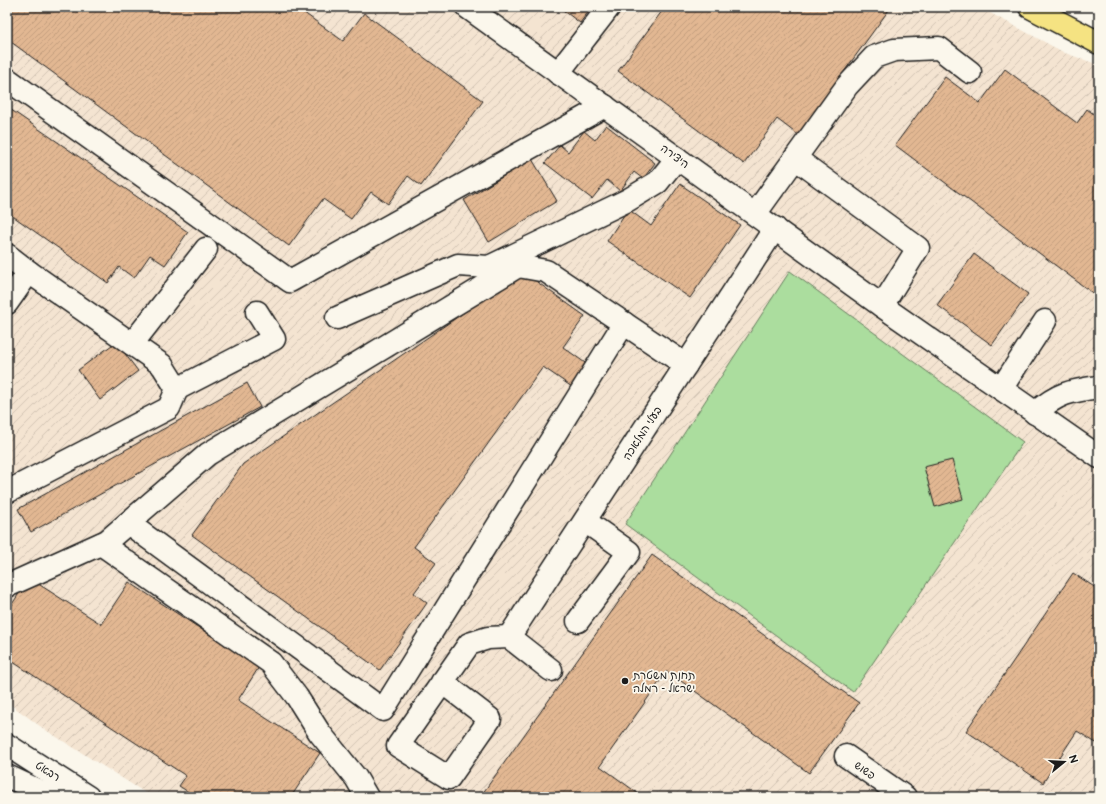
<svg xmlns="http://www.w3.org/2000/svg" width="1106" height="804" viewBox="0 0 1106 804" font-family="'Balsamiq Sans','Playpen Sans Hebrew',sans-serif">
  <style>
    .industrial { fill: url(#industrial-furrows) }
    .grass { fill: #abdd9e; stroke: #647c5d }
    .building { fill: url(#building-hatch); stroke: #1c1c1c }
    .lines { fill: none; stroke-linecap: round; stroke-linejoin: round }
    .minor-casing { stroke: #1c1c1c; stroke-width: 25 }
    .major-casing { stroke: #1c1c1c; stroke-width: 25 }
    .minor { stroke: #fbf7ec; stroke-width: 22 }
    .major { stroke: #f5e382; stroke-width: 22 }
    .poi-dot { fill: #1c1c1c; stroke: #fbf7ec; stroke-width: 1.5 }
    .labels { text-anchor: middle; stroke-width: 3.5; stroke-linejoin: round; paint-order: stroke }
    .street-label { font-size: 11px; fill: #1c1c1c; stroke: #fbf7ec }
    .poi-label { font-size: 11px; fill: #1c1c1c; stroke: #fbf7ec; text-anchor: start }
  </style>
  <defs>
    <pattern id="industrial-furrows" width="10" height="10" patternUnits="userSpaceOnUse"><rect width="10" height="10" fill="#f4e4d1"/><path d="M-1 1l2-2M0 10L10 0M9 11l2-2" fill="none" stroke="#d1c3b3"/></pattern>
    <pattern id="building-hatch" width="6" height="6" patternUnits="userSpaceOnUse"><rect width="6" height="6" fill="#e2b792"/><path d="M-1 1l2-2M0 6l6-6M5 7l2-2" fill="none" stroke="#c19d7d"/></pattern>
  </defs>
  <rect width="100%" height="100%" fill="#fbf7ec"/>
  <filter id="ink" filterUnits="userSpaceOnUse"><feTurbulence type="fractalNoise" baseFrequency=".025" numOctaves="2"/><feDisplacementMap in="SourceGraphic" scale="8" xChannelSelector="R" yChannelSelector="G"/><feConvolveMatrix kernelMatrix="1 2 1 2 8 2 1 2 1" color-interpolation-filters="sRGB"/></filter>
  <g filter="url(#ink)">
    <!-- industrial -->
    <polygon class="industrial" points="7,7 979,7 1065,53 1099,65 1099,797 152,797 44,729 7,702"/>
    <!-- grass -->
    <polygon class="grass" points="790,271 1023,442 853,692 625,524"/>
    <!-- building -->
    <g class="building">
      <polygon points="7,7 296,7 343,41 364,13 483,101 421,186 408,176 388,204 371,192 351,219 323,199 289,246 7,39"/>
      <polygon points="559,7 592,7 580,23"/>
      <polygon points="665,7 891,7 798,135 777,119 744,164 618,71"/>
      <polygon points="1005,69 1077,123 1087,109 1099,118 1099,298 895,145 945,77 980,103"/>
      <polygon points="7,107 188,232 165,265 150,255 134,278 119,267 108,283 7,212"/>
      <polygon points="606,125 655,163 643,179 634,172 620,191 607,180 592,199 545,163 560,145 568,152 584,131 595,140"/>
      <polygon points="532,159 557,201 489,242 464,200"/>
      <polygon points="680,184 740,225 690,298 607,241 628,209 651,226"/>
      <polygon points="974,254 1028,294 992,345 937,305"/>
      <polygon points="523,272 585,316 563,347 588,365 572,387 543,367 414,547 436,563 414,593 427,603 380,670 192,535 243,464"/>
      <polygon points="116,342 138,371 100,400 78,370"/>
      <polygon points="247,383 260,407 31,532 18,509"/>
      <polygon points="952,460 963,499 935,507 924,467"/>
      <polygon points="652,555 859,703 809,773 667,671 600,766 643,797 480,797"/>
      <polygon points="1073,573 1099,590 1099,738 1096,743 1077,731 1043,783 966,731"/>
      <polygon points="29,578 101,624 129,582 259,667 238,700 320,753 291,797 196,797 179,786 186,776 7,658 7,612"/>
    </g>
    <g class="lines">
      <defs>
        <g id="minor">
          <polyline points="467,7 882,306 1099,457"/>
          <polyline points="558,73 609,7"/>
          <polyline points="7,79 290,281 605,106"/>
          <polyline points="795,158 918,248 882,306"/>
          <polyline points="755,214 847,86 874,57 894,50 939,48 970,72"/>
          <polyline points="7,255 29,272 7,303"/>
          <polyline points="337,318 458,265 489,267 628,200 658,182 677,158"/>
          <polyline points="132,344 206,249"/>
          <polyline points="177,389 274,339 257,312"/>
          <polyline points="1001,389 1045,321"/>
          <path d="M 1035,413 C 1058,393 1070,391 1099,387"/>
          <polyline points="7,492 169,408 177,389 162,365 29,272"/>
          <polyline points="128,523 383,710 624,323"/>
          <polyline points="101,544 271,663 297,697 319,732 356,778 367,797"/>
          <polyline points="7,586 107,541 208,454 518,266 546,271 686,365"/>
          <polyline points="578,621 629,552 585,521"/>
          <polyline points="509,637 775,228"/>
          <polyline points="442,682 490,719 449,778 398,746 469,644 488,638 509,637 551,670"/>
          <polyline points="7,745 88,797"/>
          <polyline points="846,756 905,797"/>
          <polyline points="7,776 52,797"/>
        </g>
        <polyline id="major" points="1030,7 1099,43"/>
      </defs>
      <!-- minor casing -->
      <use href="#minor" class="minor-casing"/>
      <!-- major casing -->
      <use href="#major" class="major-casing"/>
      <!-- minor -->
      <use href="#minor" class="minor"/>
      <!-- major -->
      <use href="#major" class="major"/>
    </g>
  </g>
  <!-- markers -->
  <circle class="poi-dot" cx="625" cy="681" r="4"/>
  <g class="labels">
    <!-- street labels -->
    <g class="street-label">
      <text transform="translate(675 156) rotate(36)" y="4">היצירה</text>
      <text transform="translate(642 433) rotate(-57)" y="4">בעלי המלאכה</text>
      <text transform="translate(865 770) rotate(35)" y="4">פשוש</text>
      <text transform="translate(48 771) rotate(33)" y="4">רבאט</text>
    </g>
    <!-- poi labels -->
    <g class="poi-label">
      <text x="633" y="679">תחנת משטרת<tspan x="633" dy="13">ישראל - רמלה</tspan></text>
    </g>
  </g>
  <!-- margin -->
  <rect width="1106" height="804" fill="none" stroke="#fbf7ec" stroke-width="24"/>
  <rect x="12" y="12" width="1082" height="780" fill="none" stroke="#1c1c1c" stroke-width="1.5" filter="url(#ink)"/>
  <!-- north arrow -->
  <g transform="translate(1064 762) rotate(72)" stroke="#fbf7ec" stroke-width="3" paint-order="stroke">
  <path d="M0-3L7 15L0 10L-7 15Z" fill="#1c1c1c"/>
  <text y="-6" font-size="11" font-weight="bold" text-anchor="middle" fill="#1c1c1c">N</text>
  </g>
</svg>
